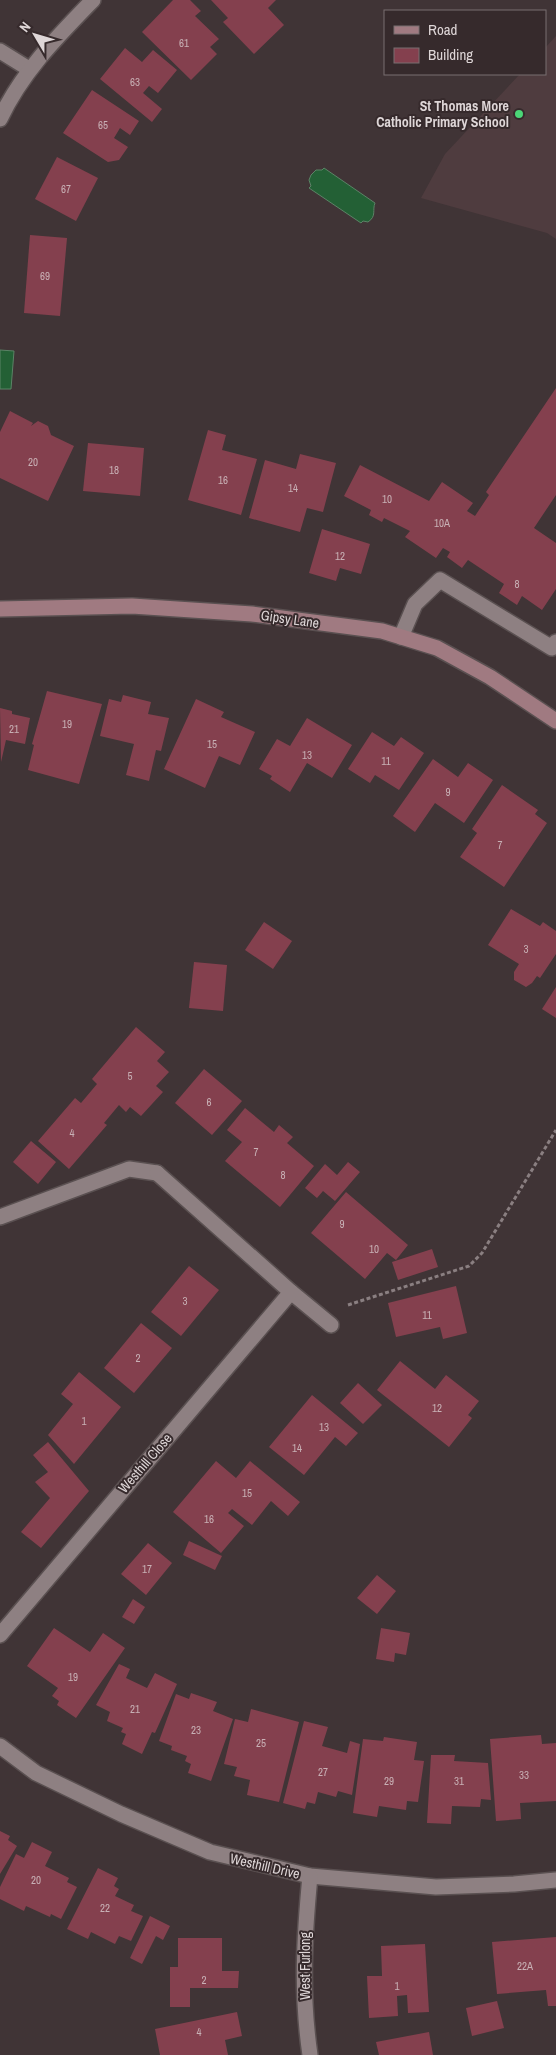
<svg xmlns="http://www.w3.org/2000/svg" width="556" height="2055" viewBox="0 0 556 2055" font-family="'Archivo Narrow',sans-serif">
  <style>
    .built { fill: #4f3c3f }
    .water { fill: #236035; stroke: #5b8366 }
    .building { fill: #84404e }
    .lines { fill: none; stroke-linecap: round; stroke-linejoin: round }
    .lane-casing { stroke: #5a5051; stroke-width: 18 }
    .street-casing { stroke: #5a5051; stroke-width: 18 }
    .secondary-casing { stroke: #5a5051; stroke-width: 18 }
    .path { stroke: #8a7f81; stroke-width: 3; stroke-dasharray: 4 2.5; stroke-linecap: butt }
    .lane { stroke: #8e8082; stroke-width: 15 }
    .street { stroke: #8e8082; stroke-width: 15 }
    .secondary { stroke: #a07a81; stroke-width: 15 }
    .poi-dot { fill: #4bd677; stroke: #362a2c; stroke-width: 2 }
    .labels { text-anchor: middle; stroke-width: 4; stroke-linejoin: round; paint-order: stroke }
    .number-label { font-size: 11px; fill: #c8b0b5 }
    .poi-label { font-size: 14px; font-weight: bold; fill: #ded6d7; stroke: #362a2c; text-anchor: end }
    .street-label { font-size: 14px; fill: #ded6d7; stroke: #362a2c }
  </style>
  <rect width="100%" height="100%" fill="#403436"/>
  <!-- built -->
  <polygon class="built" points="556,36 556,239 547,233 421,198 445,154 520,74 545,74 545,48"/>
  <!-- water -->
  <g class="water">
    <path d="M 324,168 L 375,203 C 372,210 377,216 368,222 L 363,221 L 361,223 L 309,188 L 311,186 L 309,180 L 311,175 L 316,170 L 322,170 Z"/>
    <polygon points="0,350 14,351 11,389 0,389"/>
  </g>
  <!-- building -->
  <g class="building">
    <polygon points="173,0 190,0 201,11 195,16 219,39 210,47 217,54 191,80 142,32"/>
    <polygon points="211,0 276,0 268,8 284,25 254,54 223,22 228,18"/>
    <polygon points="125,48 142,62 153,50 177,70 158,93 149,86 143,93 162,109 152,122 100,79"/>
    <polygon points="92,90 139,121 130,135 120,128 114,138 128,147 119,160 108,162 63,133"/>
    <polygon points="57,157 98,178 76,221 35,199"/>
    <polygon points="30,235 67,238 60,316 24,313"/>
    <polygon points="556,388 556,495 534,528 556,543 556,589 542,610 522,596 517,605 499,593 504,584 468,560 462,568 447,557 450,552 443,548 436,558 405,537 410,531 384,518 382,522 369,515 371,510 344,496 360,465 429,501 442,482 473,503 467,511 475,516 489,495 486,492"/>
    <polygon points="10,411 33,423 31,426 38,421 48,426 51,435 74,446 48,501 0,478 0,432"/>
    <polygon points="208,430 226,435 222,450 257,459 241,515 188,500"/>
    <polygon points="88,443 144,448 140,496 83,491"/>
    <polygon points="300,454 336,463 323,512 307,508 300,532 249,518 265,460 296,469"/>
    <polygon points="322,529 370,544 361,574 340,568 336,581 309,573"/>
    <polygon points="47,691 102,704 79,784 28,770 34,745 32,744"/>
    <polygon points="123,695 151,702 148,714 169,718 161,751 156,750 149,781 126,775 134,744 100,736 109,699 121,702"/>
    <polygon points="196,699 224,712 221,717 255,732 240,765 219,756 205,788 164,769"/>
    <polygon points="0,708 12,711 12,714 30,718 25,744 6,740 1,762"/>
    <polygon points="307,718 352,745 332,778 307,763 290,792 270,779 272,776 259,769 277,739 290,746"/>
    <polygon points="372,732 394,746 401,737 424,753 399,790 375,775 370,783 348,769"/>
    <polygon points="433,759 458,777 468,763 493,780 464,823 435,803 415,832 393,816"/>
    <polygon points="502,785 538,810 535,814 547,823 504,887 460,857 477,833 472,829"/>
    <polygon points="511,909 540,926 543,922 556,931 556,954 540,978 537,976 532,983 526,987 514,980 514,972 519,964 488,945"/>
    <polygon points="264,922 292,941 273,969 245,950"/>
    <polygon points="194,962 227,965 223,1011 189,1008"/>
    <polygon points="556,987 556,1018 542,1009"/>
    <polygon points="136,1027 165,1052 157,1061 169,1072 156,1086 163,1092 141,1116 130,1107 126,1112 119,1105 104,1123 107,1125 69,1169 38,1141 75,1098 81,1103 97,1084 92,1079"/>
    <polygon points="204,1069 242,1101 212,1135 175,1103"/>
    <polygon points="245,1108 274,1132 279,1125 293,1137 287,1143 314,1166 280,1207 225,1161 242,1142 227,1130"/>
    <polygon points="31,1141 56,1162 38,1184 13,1162"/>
    <polygon points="348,1162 360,1172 335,1201 323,1191 317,1198 305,1188 325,1164 337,1175"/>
    <polygon points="346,1192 408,1245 396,1260 387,1253 365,1279 311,1233"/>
    <polygon points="432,1249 438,1267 398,1280 392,1262"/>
    <polygon points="189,1266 219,1290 181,1336 151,1312"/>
    <polygon points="456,1286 467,1333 443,1339 440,1327 396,1337 388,1303"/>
    <polygon points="141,1323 172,1348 134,1393 104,1368"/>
    <polygon points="400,1361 435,1389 446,1375 479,1401 468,1415 472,1418 449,1447 377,1390"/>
    <polygon points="79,1372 121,1407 74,1464 48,1435 73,1404 61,1394"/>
    <polygon points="358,1383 382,1405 363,1424 340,1403"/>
    <polygon points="312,1395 358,1433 346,1446 335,1437 304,1475 269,1447"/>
    <polygon points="48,1442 89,1491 41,1548 21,1532 50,1498 35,1482 48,1472 33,1455"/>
    <polygon points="216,1461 236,1478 250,1461 300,1502 288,1516 271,1501 252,1525 232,1509 228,1513 244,1526 221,1553 173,1512"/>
    <polygon points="189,1541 222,1556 215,1570 183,1555"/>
    <polygon points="148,1543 172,1563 146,1595 121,1574"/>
    <polygon points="377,1575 396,1591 377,1614 357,1598"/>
    <polygon points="133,1599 145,1607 134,1624 122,1617"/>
    <polygon points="54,1628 90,1652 103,1633 125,1648 76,1718 57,1705 59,1701 52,1696 58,1688 27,1666"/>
    <polygon points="381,1628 410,1633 406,1655 395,1653 394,1662 376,1659"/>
    <polygon points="119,1664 130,1669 126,1678 147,1688 155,1673 177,1684 155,1733 152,1732 142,1754 122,1744 126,1734 121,1732 123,1728 107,1721 110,1712 96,1705"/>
    <polygon points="191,1693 217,1702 213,1711 233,1719 211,1781 188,1773 191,1764 185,1761 187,1756 171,1750 172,1746 159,1741 176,1694 189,1699"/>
    <polygon points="251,1709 299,1722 279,1802 247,1795 250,1780 234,1776 237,1767 224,1764 235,1719 248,1722"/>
    <polygon points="304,1721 328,1727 322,1746 347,1753 350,1741 360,1744 352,1795 338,1791 336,1797 318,1792 315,1804 307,1802 305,1809 283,1803"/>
    <polygon points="541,1735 542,1744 556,1743 556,1801 520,1803 521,1819 496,1821 490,1739"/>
    <polygon points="384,1737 417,1742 414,1760 424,1761 418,1802 407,1801 406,1810 379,1806 377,1817 353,1813 363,1739 383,1741"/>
    <polygon points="431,1755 455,1755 454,1761 488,1763 491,1800 481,1799 480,1807 452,1806 451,1824 427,1823"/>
    <polygon points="0,1831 10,1836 8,1840 17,1846 0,1874"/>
    <polygon points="32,1842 52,1852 45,1866 69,1878 67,1882 77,1887 61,1919 51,1914 50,1917 26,1906 24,1911 0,1899 0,1887 16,1854 24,1858"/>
    <polygon points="98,1868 118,1878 114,1886 119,1889 115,1896 134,1905 131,1911 143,1916 131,1941 119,1936 115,1944 91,1932 88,1939 67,1929"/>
    <polygon points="150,1916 170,1926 163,1940 156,1936 142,1964 130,1958"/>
    <polygon points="556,1937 556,2006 548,2006 546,1990 497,1994 492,1942"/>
    <polygon points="178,1938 222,1938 222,1971 239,1971 238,1988 190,1988 190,2007 170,2007 170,1967 178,1967"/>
    <polygon points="425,1944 429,2012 408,2013 407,1995 397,1996 398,2016 369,2018 367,1976 382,1976 381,1946"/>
    <polygon points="497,2001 504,2028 472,2036 466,2008"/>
    <polygon points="237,2012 242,2036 225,2040 228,2055 160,2055 155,2029"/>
    <polygon points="429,2032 433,2055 379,2055 376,2042"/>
  </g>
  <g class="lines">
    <defs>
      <g id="lane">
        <polyline points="401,637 415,604 440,580 552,648 556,642"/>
        <polyline points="0,1217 129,1169 157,1173"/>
      </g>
      <g id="street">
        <polyline points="0,51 29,69"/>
        <path d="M 0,119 C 22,72 57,37 93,0"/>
        <polyline points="291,1292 331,1325"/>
        <polyline points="0,1635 291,1292 157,1173"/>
        <polyline points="0,1746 36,1773 121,1814 210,1852 310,1876 436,1887 514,1884 556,1880"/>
        <path d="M 310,1876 C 304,1939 301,1993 310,2055"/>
      </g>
      <polyline id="secondary" points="0,609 132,606 252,614 382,631 437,648 490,677 556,721"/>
    </defs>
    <!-- lane casing -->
    <use href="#lane" class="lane-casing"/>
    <!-- street casing -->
    <use href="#street" class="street-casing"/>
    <!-- secondary casing -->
    <use href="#secondary" class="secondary-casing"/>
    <!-- path -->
    <polyline class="path" points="348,1305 469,1266 482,1253 556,1130"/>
    <!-- lane -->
    <use href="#lane" class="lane"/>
    <!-- street -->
    <use href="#street" class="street"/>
    <!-- secondary -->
    <use href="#secondary" class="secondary"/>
  </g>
  <!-- markers -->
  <circle class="poi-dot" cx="519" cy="114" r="5"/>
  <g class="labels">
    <!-- number labels -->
    <g class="number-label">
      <text x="184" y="47">61</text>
      <text x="135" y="86">63</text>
      <text x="103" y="129">65</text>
      <text x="66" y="193">67</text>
      <text x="45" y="280">69</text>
      <text x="33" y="466">20</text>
      <text x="114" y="474">18</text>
      <text x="223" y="484">16</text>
      <text x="293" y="492">14</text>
      <text x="387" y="503">10</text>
      <text x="442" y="527">10A</text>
      <text x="340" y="560">12</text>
      <text x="517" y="588">8</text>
      <text x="67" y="728">19</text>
      <text x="14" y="733">21</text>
      <text x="212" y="748">15</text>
      <text x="307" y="759">13</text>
      <text x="386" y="765">11</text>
      <text x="448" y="796">9</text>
      <text x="500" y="849">7</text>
      <text x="526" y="953">3</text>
      <text x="130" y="1080">5</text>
      <text x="209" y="1106">6</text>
      <text x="72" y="1137">4</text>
      <text x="256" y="1156">7</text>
      <text x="283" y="1179">8</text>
      <text x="342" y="1228">9</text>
      <text x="374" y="1253">10</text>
      <text x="185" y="1305">3</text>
      <text x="427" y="1319">11</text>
      <text x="138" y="1362">2</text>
      <text x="437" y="1412">12</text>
      <text x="84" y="1425">1</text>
      <text x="324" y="1431">13</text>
      <text x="297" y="1452">14</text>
      <text x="247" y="1497">15</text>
      <text x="209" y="1523">16</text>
      <text x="147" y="1573">17</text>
      <text x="73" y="1681">19</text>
      <text x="135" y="1713">21</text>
      <text x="196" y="1734">23</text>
      <text x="261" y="1747">25</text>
      <text x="323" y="1776">27</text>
      <text x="524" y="1779">33</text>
      <text x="389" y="1785">29</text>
      <text x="459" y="1785">31</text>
      <text x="36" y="1884">20</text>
      <text x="105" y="1912">22</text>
      <text x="525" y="1970">22A</text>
      <text x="204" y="1984">2</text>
      <text x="397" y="1990">1</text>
      <text x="199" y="2036">4</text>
    </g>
    <!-- poi labels -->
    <g class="poi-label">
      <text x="509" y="111">St Thomas More<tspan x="509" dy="16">Catholic Primary School</tspan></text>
    </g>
    <!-- street labels -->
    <g class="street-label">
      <text transform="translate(290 619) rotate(8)" y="5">Gipsy Lane</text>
      <text transform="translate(145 1463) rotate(-49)" y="5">Westhill Close</text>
      <text transform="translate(265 1866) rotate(13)" y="5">Westhill Drive</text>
      <text transform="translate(305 1966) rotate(-90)" y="5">West Furlong</text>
    </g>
  </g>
  <!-- legend -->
  <rect x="384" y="10" width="162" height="65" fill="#362a2c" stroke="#796f70"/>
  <rect x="394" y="26" width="25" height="8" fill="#a07a81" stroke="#796f70"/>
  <text x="428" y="35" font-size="15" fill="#ded6d7">Road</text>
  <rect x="394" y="48" width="25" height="15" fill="#84404e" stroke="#796f70"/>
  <text x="428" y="60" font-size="15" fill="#ded6d7">Building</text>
  <!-- north arrow -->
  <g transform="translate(35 35) rotate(308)" stroke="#362a2c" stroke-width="4" paint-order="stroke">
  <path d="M0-4L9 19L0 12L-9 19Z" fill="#ded6d7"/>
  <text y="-8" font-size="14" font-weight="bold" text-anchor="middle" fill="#ded6d7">N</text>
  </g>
</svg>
